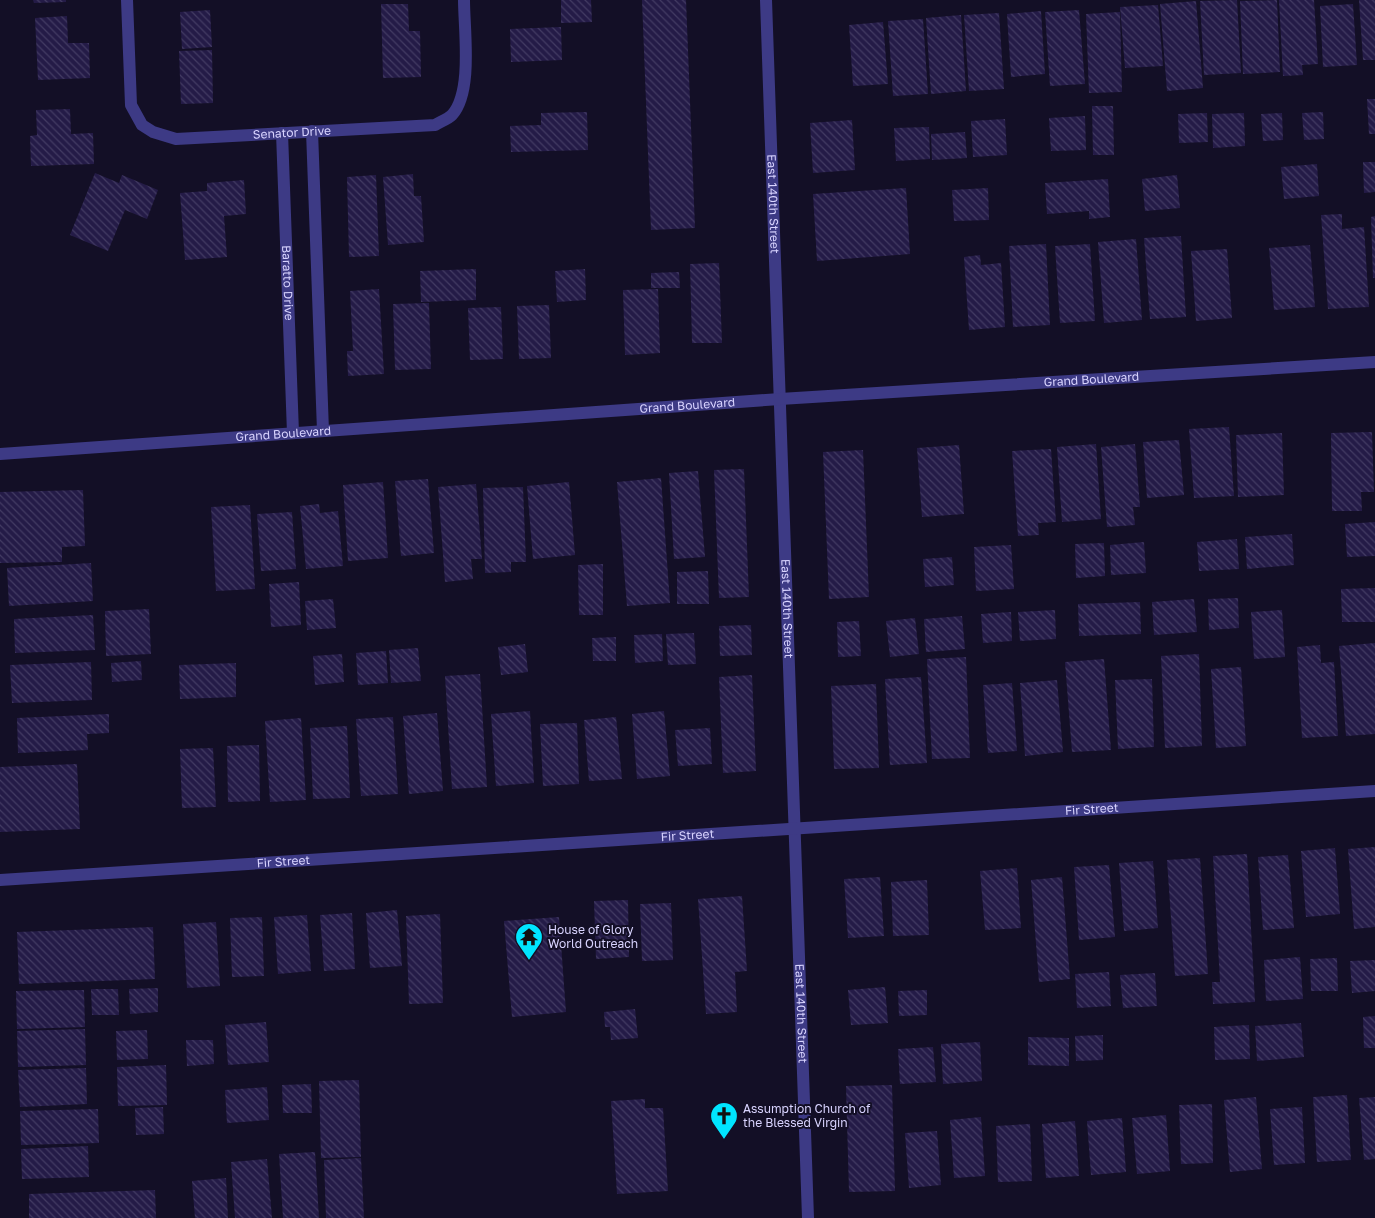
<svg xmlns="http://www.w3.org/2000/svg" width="1375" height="1218" viewBox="0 0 1375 1218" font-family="'Golos Text',sans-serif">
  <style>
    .building { fill: url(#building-back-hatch) }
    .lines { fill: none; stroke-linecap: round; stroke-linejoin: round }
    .minor { stroke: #3d3a85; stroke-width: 12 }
    .labels { text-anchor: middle; stroke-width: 4; stroke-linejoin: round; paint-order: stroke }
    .street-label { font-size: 12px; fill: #d9d4ff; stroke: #130f26 }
    .poi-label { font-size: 12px; fill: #d9d4ff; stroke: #130f26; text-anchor: start }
  </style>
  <defs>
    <pattern id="building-back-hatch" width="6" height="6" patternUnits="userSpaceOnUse" patternTransform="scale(1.25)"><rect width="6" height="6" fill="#241b47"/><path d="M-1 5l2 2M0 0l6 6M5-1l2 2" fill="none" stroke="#433b63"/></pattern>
  </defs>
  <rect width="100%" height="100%" fill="#130f26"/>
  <!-- building -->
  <g class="building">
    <polygon points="33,0 66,0 66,2 34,3"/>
    <polygon points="561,0 591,0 592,22 561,23"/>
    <polygon points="642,0 686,0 695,228 651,230"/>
    <polygon points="1237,0 1241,73 1204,75 1200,1"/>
    <polygon points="1277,0 1280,72 1243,74 1240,1"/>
    <polygon points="1279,0 1314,0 1318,64 1302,65 1303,75 1283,76"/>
    <polygon points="1359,0 1375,0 1375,60 1363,60"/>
    <polygon points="1196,1 1203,88 1167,91 1160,4"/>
    <polygon points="381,4 408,4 409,31 420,31 421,77 383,78"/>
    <polygon points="1353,4 1357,65 1323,67 1320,6"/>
    <polygon points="1158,5 1163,66 1125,68 1120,7"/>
    <polygon points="210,10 212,47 182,49 180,12"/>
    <polygon points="1079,10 1085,84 1050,86 1045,12"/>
    <polygon points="1041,11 1045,74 1011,77 1007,14"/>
    <polygon points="1120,12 1122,92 1089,93 1086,14"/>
    <polygon points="999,13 1004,89 969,91 964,15"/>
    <polygon points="961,15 966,91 931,94 926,18"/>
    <polygon points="67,16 68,43 89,43 90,78 38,80 35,18"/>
    <polygon points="923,19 928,94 893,96 888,21"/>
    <polygon points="883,22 888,84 853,86 849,25"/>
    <polygon points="561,27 562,60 511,62 510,29"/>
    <polygon points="212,50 213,103 181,104 179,51"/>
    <polygon points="1367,99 1375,99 1375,134 1369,134"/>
    <polygon points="1092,106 1113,106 1114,155 1093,155"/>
    <polygon points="70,109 71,134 93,133 94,164 31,166 30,136 37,135 36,110"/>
    <polygon points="587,112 588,150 511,152 510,126 541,125 541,113"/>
    <polygon points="1323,112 1324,139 1304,140 1302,113"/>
    <polygon points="1207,113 1208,142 1179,143 1178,114"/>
    <polygon points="1244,113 1245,146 1213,148 1212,114"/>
    <polygon points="1282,113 1283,140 1263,141 1261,114"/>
    <polygon points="1085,116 1086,150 1051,151 1049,118"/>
    <polygon points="1005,119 1007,155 973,157 971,121"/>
    <polygon points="852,120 855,170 813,173 810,123"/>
    <polygon points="929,127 930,159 896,161 894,128"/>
    <polygon points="965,132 967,158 932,160 931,134"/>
    <polygon points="1363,162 1375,162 1375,192 1364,193"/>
    <polygon points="1317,164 1319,196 1284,199 1281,167"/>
    <polygon points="95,173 119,183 122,175 158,190 147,219 125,210 108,251 70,235"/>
    <polygon points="413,174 414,196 421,196 424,242 388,245 383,177"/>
    <polygon points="376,175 379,256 349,257 347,177"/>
    <polygon points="1177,175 1180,208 1145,211 1142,179"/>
    <polygon points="1108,179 1110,217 1089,219 1089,211 1047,214 1045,183"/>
    <polygon points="244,180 246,214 224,216 227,257 185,260 180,193 207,191 207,183"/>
    <polygon points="906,188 910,254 817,261 813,194"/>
    <polygon points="988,188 989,220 954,221 952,190"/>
    <polygon points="1342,214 1342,229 1364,227 1369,307 1328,309 1321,215"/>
    <polygon points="1375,216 1375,278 1373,278 1371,217"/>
    <polygon points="1181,236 1186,317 1150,319 1144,238"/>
    <polygon points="1136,239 1142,320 1104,323 1098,242"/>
    <polygon points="1046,244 1050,325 1013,327 1009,246"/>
    <polygon points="1090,244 1095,321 1060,323 1055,246"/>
    <polygon points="1310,245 1315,307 1274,310 1269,248"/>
    <polygon points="1227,249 1232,318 1196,321 1191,251"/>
    <polygon points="980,255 981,265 1001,263 1005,327 969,330 964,257"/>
    <polygon points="719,263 722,343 692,343 690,264"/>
    <polygon points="476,269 476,300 421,302 420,271"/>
    <polygon points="585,269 586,300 557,302 555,271"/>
    <polygon points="679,272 680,288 651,288 651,273"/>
    <polygon points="379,289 384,374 348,376 347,351 353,351 350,291"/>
    <polygon points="658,289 660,353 625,355 623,290"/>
    <polygon points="429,303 431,369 395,370 393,304"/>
    <polygon points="549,305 551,358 519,359 517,306"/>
    <polygon points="501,307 503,359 470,360 468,308"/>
    <polygon points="1229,427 1234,496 1194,498 1189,429"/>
    <polygon points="1372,432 1374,492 1361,492 1362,511 1332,511 1331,433"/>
    <polygon points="1282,433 1284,495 1238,497 1236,435"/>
    <polygon points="1179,440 1184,495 1147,498 1143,442"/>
    <polygon points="1096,444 1101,519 1062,522 1057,447"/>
    <polygon points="1135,444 1140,507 1133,507 1135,525 1107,527 1101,447"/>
    <polygon points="959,445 964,514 922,517 917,448"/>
    <polygon points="1051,449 1056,522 1038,523 1039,535 1018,536 1012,451"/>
    <polygon points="863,450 869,597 829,599 823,452"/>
    <polygon points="744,469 749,597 719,598 714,470"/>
    <polygon points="698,471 705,557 674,559 669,473"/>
    <polygon points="661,478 670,603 627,606 617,482"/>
    <polygon points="428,479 434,553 401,556 395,481"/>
    <polygon points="383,482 388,558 348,561 343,485"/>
    <polygon points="569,482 575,555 533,559 527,486"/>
    <polygon points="476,484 482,559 471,559 473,579 445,582 438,487"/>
    <polygon points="523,487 526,562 511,562 511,572 485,573 483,488"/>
    <polygon points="83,490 85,546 62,547 62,562 0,563 0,492"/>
    <polygon points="319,504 320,513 338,511 343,566 306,569 300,506"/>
    <polygon points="250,505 255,589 216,591 211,507"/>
    <polygon points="292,512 296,569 261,571 257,514"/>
    <polygon points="1375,522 1375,556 1347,557 1345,524"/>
    <polygon points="1292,534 1294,565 1247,569 1245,537"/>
    <polygon points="1237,539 1239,569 1199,571 1197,542"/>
    <polygon points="1144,542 1146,573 1111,575 1110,545"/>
    <polygon points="1104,543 1105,576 1076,578 1075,544"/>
    <polygon points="1011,545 1014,589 976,591 974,547"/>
    <polygon points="952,557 954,585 925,587 923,559"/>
    <polygon points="91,563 93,601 9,606 7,568"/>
    <polygon points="603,564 603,615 579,615 578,565"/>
    <polygon points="708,571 709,604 677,604 677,572"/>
    <polygon points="299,582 301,625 271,627 269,584"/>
    <polygon points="1375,588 1375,622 1342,622 1341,589"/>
    <polygon points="1238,598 1239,628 1209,630 1208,599"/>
    <polygon points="333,599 336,628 307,630 305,601"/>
    <polygon points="1194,599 1197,632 1154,635 1152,602"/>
    <polygon points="1140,602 1141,634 1079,636 1078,604"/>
    <polygon points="149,609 151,654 106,656 105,611"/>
    <polygon points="1055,610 1056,639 1020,641 1018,612"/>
    <polygon points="1282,610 1285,657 1254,659 1251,612"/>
    <polygon points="1011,612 1012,641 983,643 981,614"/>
    <polygon points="93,615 95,650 15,653 14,619"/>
    <polygon points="962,616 965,649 926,652 924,619"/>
    <polygon points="915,618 919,654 890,657 886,621"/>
    <polygon points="859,621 861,656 838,657 837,622"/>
    <polygon points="751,625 752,655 720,656 719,626"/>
    <polygon points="694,633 696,664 668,665 666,634"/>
    <polygon points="662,634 663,661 635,663 634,635"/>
    <polygon points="616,637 616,661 593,661 592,638"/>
    <polygon points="1375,643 1375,734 1346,736 1339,646"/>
    <polygon points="525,644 528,672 501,675 498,647"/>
    <polygon points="1320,645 1321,663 1334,662 1338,736 1302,738 1297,647"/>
    <polygon points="418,648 421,681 391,683 389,650"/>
    <polygon points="386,651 388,683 358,685 356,653"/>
    <polygon points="342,654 344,682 315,685 313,656"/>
    <polygon points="1199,654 1202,746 1165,748 1161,656"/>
    <polygon points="966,657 970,758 932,759 927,659"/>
    <polygon points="1104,659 1111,750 1072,752 1065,662"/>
    <polygon points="141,661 142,680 112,682 111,663"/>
    <polygon points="91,662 92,700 12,703 10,665"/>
    <polygon points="236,663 236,697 180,699 179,665"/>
    <polygon points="1241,667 1246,746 1216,748 1211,669"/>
    <polygon points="480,674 487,787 452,789 445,676"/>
    <polygon points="752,675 756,771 723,773 719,677"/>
    <polygon points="921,677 927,763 890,765 885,679"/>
    <polygon points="1152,679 1154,747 1118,749 1115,680"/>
    <polygon points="1057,680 1063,752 1025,756 1020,683"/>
    <polygon points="1012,683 1017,751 988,753 983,685"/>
    <polygon points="876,684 879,768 834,769 831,686"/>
    <polygon points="530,711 534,783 496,786 491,714"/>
    <polygon points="664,711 670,776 637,779 632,714"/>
    <polygon points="437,713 443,791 409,794 403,716"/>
    <polygon points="109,714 109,733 87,734 88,750 18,753 17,718"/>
    <polygon points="393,717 398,794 361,796 356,719"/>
    <polygon points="616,717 622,779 589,781 584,720"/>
    <polygon points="301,718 306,800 270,802 265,721"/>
    <polygon points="577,723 579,784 543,786 540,724"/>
    <polygon points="347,726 350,798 313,799 310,728"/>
    <polygon points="710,728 712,764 678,766 675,730"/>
    <polygon points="259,745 260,801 228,802 227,746"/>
    <polygon points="213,748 216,807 182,808 180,749"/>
    <polygon points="77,764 80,829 0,832 0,767"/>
    <polygon points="1375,847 1375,927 1354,929 1348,849"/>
    <polygon points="1335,848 1340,914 1306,917 1301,851"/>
    <polygon points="1247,854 1255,1002 1213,1004 1212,982 1220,982 1213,856"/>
    <polygon points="1288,855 1294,928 1263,930 1258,857"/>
    <polygon points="1200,858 1208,974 1175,976 1167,860"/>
    <polygon points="1153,861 1158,928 1124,931 1119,863"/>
    <polygon points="1109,865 1115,937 1079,940 1074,867"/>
    <polygon points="1017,868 1021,928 985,930 980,871"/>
    <polygon points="880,877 884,936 848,938 844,879"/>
    <polygon points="1062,877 1070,979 1039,982 1031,880"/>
    <polygon points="927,880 929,935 893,936 891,882"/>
    <polygon points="742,896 747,971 735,972 737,1012 706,1014 698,899"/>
    <polygon points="628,900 629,957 596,959 594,901"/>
    <polygon points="671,903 673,960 642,961 640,904"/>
    <polygon points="397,910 402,966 370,968 366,913"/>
    <polygon points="352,913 355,969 324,971 320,915"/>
    <polygon points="440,914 443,1003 409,1004 406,916"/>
    <polygon points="307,915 311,971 278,974 274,917"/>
    <polygon points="262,917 264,976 232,977 230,918"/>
    <polygon points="559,917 566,1012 512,1017 504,921"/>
    <polygon points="216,922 220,986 187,988 183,924"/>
    <polygon points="153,927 155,979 19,984 17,932"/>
    <polygon points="1300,957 1303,999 1266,1001 1264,960"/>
    <polygon points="1337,958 1338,991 1311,991 1310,959"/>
    <polygon points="1375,960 1375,991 1352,993 1350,961"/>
    <polygon points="1109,972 1111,1006 1077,1008 1075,974"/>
    <polygon points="1155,973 1157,1006 1123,1008 1120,975"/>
    <polygon points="885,987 888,1023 851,1025 848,990"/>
    <polygon points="158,988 158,1012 130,1014 129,989"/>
    <polygon points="91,989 118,989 119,1015 92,1015"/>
    <polygon points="84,990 85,1027 17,1029 16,991"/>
    <polygon points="927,990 927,1015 899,1016 898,991"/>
    <polygon points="635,1009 638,1038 611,1040 610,1027 605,1027 604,1012"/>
    <polygon points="1375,1016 1375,1048 1364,1048 1363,1017"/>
    <polygon points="266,1022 269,1062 228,1065 225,1025"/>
    <polygon points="1301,1023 1304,1057 1257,1061 1255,1026"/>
    <polygon points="1249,1025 1250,1059 1215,1060 1214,1027"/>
    <polygon points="85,1029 86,1065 18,1067 17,1031"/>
    <polygon points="147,1030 148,1059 117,1060 116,1031"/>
    <polygon points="1103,1035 1103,1060 1076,1061 1075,1036"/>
    <polygon points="1028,1037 1069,1038 1069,1066 1028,1065"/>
    <polygon points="186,1040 213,1040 214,1064 187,1066"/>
    <polygon points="980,1042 982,1081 943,1084 941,1044"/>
    <polygon points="933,1047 936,1082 900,1084 898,1049"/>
    <polygon points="166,1065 167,1105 118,1106 117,1067"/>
    <polygon points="86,1068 87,1104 20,1107 18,1070"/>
    <polygon points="359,1080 361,1157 321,1158 319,1081"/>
    <polygon points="311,1084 312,1113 283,1113 282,1085"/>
    <polygon points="892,1085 895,1191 849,1192 846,1086"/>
    <polygon points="267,1087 269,1120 227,1123 225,1090"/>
    <polygon points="1347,1095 1351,1160 1317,1162 1313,1097"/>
    <polygon points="1256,1097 1262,1169 1230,1172 1224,1100"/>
    <polygon points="1375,1097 1375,1159 1364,1160 1359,1098"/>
    <polygon points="645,1099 645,1108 663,1108 668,1191 617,1194 611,1101"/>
    <polygon points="1212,1104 1213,1163 1181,1164 1179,1105"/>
    <polygon points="163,1107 164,1134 136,1135 135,1108"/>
    <polygon points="1302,1107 1305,1163 1274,1165 1270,1109"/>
    <polygon points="98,1109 99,1143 21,1145 20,1111"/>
    <polygon points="1166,1115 1170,1171 1137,1174 1132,1118"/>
    <polygon points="981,1117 985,1176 954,1178 950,1120"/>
    <polygon points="1122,1118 1126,1172 1091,1175 1087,1121"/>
    <polygon points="1075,1121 1079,1176 1046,1178 1042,1124"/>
    <polygon points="1030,1124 1032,1181 998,1182 996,1126"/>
    <polygon points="937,1131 941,1185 909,1188 905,1133"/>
    <polygon points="88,1146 89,1177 22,1179 21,1149"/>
    <polygon points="315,1152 319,1218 283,1218 279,1154"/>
    <polygon points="361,1158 364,1218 326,1218 324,1160"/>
    <polygon points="267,1159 272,1218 235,1218 231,1162"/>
    <polygon points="226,1178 228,1218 195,1218 192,1181"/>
    <polygon points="155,1190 156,1218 29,1218 29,1194"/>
  </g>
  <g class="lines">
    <!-- minor -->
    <g class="minor">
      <path id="s1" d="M 127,0 L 131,105 L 142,125 L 153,132 L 176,139 L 435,125 C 440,122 448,119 452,115 C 473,92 464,30 464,0"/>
      <path id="s2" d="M 766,0 L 808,1218"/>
      <polyline points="312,131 323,431"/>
      <path id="s3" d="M 282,133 L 293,433"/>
      <path id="s4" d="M 0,454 L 780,399 L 1375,362"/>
      <path id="s5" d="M 0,880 L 1375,791"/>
    </g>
  </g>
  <!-- icons -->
  <defs>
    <symbol id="temple-pin" viewBox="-11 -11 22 30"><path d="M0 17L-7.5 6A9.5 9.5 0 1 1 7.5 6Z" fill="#00e5ff" stroke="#130f26"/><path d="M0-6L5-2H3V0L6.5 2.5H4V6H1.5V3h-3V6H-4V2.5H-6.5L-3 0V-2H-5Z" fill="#111"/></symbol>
    <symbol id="church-pin" viewBox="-11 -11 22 30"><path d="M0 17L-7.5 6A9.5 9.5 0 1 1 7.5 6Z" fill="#00e5ff" stroke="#130f26"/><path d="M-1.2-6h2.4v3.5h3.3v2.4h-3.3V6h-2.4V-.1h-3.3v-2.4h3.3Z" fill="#111"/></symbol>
  </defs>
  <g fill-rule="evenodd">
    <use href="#temple-pin" x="513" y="921" width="32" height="43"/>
    <use href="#church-pin" x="708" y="1100" width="32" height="43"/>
  </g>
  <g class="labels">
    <!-- street labels -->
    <g class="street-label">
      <text dy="4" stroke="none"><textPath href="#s1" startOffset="281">Senator Drive</textPath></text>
      <text dy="4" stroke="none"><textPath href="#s2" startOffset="204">East 140th Street</textPath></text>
      <text dy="4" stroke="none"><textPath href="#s3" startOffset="150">Baratto Drive</textPath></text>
      <text dy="4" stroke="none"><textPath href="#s4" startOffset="1094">Grand Boulevard</textPath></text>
      <text dy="4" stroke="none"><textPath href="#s4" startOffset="689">Grand Boulevard</textPath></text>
      <text dy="4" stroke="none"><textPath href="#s4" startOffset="284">Grand Boulevard</textPath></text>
      <text dy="4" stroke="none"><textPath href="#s2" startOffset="609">East 140th Street</textPath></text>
      <text dy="4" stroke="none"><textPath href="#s5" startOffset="1094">Fir Street</textPath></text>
      <text dy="4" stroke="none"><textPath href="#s5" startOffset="689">Fir Street</textPath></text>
      <text dy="4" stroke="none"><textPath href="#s5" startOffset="284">Fir Street</textPath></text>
      <text dy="4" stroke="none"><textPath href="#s2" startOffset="1014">East 140th Street</textPath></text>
    </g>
    <!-- poi labels -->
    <g class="poi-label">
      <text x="548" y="934">House of Glory<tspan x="548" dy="14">World Outreach</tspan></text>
      <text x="743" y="1113">Assumption Church of<tspan x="743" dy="14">the Blessed Virgin</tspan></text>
    </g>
  </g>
</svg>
